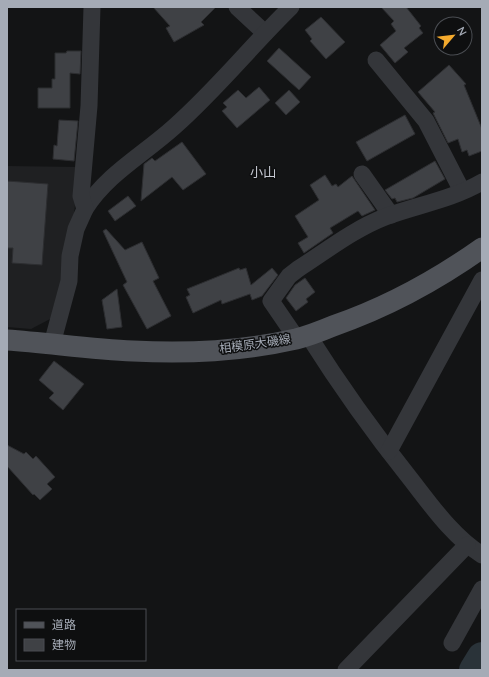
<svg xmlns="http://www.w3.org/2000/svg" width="489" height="677" viewBox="0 0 489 677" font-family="Quicksand,'Noto Sans JP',sans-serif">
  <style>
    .built { fill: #1f2022 }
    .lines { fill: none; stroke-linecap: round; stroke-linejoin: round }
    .river { stroke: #2a3339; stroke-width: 30 }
    .building { fill: #3f4145; stroke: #2d2e31 }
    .minor { stroke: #34363a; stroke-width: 17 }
    .major { stroke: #505359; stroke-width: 21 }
    .labels { text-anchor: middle; stroke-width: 3; stroke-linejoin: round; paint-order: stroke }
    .street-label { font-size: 12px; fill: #a5abb6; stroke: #0e0f10 }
    .neighbourhood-label { font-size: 13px; fill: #c6c9d2; stroke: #0e0f10 }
  </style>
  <rect width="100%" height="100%" fill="#131415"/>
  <!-- built -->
  <polygon class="built" points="7,166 79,167 74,214 58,304 52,318 31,329 7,327"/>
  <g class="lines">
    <!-- river -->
    <polyline class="river" points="474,670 482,657"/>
  </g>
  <!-- building -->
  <g class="building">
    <polygon points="153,7 216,7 201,22 204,25 174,42 166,28 170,26"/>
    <polygon points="381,7 406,7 421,26 419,28 423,33 404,48 408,52 395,63 380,45 396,31 391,24 394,21"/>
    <polygon points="321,17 345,42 326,59 310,41 312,39 305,30"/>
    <polygon points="279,48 311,77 299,90 267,61"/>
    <polygon points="67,51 81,51 80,74 70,73 70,108 38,108 38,88 52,88 52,79 55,79 55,53 66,53"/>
    <polygon points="449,65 466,84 464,85 482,129 482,151 469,156 467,150 462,152 458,139 448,143 433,113 435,112 418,92"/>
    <polygon points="259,87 270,100 237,128 222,111 227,107 223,103 238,90 246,98"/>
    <polygon points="289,90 300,102 286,115 275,103"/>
    <polygon points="405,115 415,134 367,161 356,142"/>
    <polygon points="59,120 78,121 74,161 53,159 54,145 57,146"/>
    <polygon points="182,142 206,174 183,190 172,177 141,201 144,164 152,158 155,161"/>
    <polygon points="435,161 445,179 413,198 397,202 395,198 392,199 385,190"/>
    <polygon points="325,175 332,186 336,184 338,187 352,176 375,210 362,216 358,211 330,228 333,233 304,253 298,243 308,237 295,216 319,200 310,185"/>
    <polygon points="7,181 48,184 42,265 12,263 13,248 7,248"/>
    <polygon points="128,196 136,206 115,221 108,211"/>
    <polygon points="106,229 125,250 142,242 159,278 153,281 171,316 147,329 123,285 127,282 103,231"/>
    <polygon points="239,268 240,270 246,268 251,285 272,268 278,275 262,296 252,300 250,294 222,304 221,300 193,313 186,297 190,295 187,289"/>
    <polygon points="305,278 315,292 306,299 308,302 296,311 286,298 295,285"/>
    <polygon points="117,289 122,327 107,329 102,300"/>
    <polygon points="54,361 84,384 63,410 49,398 54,393 39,380"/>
    <polygon points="7,445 24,454 26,452 33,459 36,456 55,477 47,484 52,489 40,500 34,494 33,495 7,466"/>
  </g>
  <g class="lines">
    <!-- minor -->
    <g class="minor">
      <polyline points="237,7 265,33"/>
      <polyline points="376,60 426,121 462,191"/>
      <polyline points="362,174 391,215"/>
      <path d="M 85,209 C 107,174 143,155 174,127 C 216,90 251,46 291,7"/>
      <path d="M 308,335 C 339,384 373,432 409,477 C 431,505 452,536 482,555"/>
      <path d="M 297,339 L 271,301 L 289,276 L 298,269 C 326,251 354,229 385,217 C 417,205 451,200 482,182"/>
      <polyline points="52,344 69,281 70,256 76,229 85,209 81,196 89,106 92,7"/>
      <polyline points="389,451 482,280"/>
      <polyline points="452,643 482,589"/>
      <polyline points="346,670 467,545"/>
    </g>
    <!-- major -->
    <path class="major" d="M 7,340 C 49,343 91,349 133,351 C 187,354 243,351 296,339 C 308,336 321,331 333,326 C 388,307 434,282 482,248"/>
  </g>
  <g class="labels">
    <!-- street labels -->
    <g class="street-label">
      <text transform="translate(255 344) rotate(-8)" y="4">相模原大磯線</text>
    </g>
    <!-- neighbourhood labels -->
    <g class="neighbourhood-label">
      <text x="263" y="177">小山</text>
    </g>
  </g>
  <!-- border -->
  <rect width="489" height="677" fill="none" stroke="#a5abb6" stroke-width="16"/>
  <!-- legend -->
  <rect x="16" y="609" width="130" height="52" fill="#0e0f10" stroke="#4a4d52"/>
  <rect x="24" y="622" width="20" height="6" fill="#505359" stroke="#4a4d52"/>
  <text x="52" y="629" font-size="12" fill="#a5abb6">道路</text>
  <rect x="24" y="639" width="20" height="12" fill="#3f4145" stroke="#4a4d52"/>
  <text x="52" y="649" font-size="12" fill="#a5abb6">建物</text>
  <!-- north arrow -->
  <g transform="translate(453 36) rotate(62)"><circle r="19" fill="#0e0f10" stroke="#4a4d52"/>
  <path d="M0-3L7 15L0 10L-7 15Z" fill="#f4aa2d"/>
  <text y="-6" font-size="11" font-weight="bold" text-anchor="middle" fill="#a5abb6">N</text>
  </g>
</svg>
